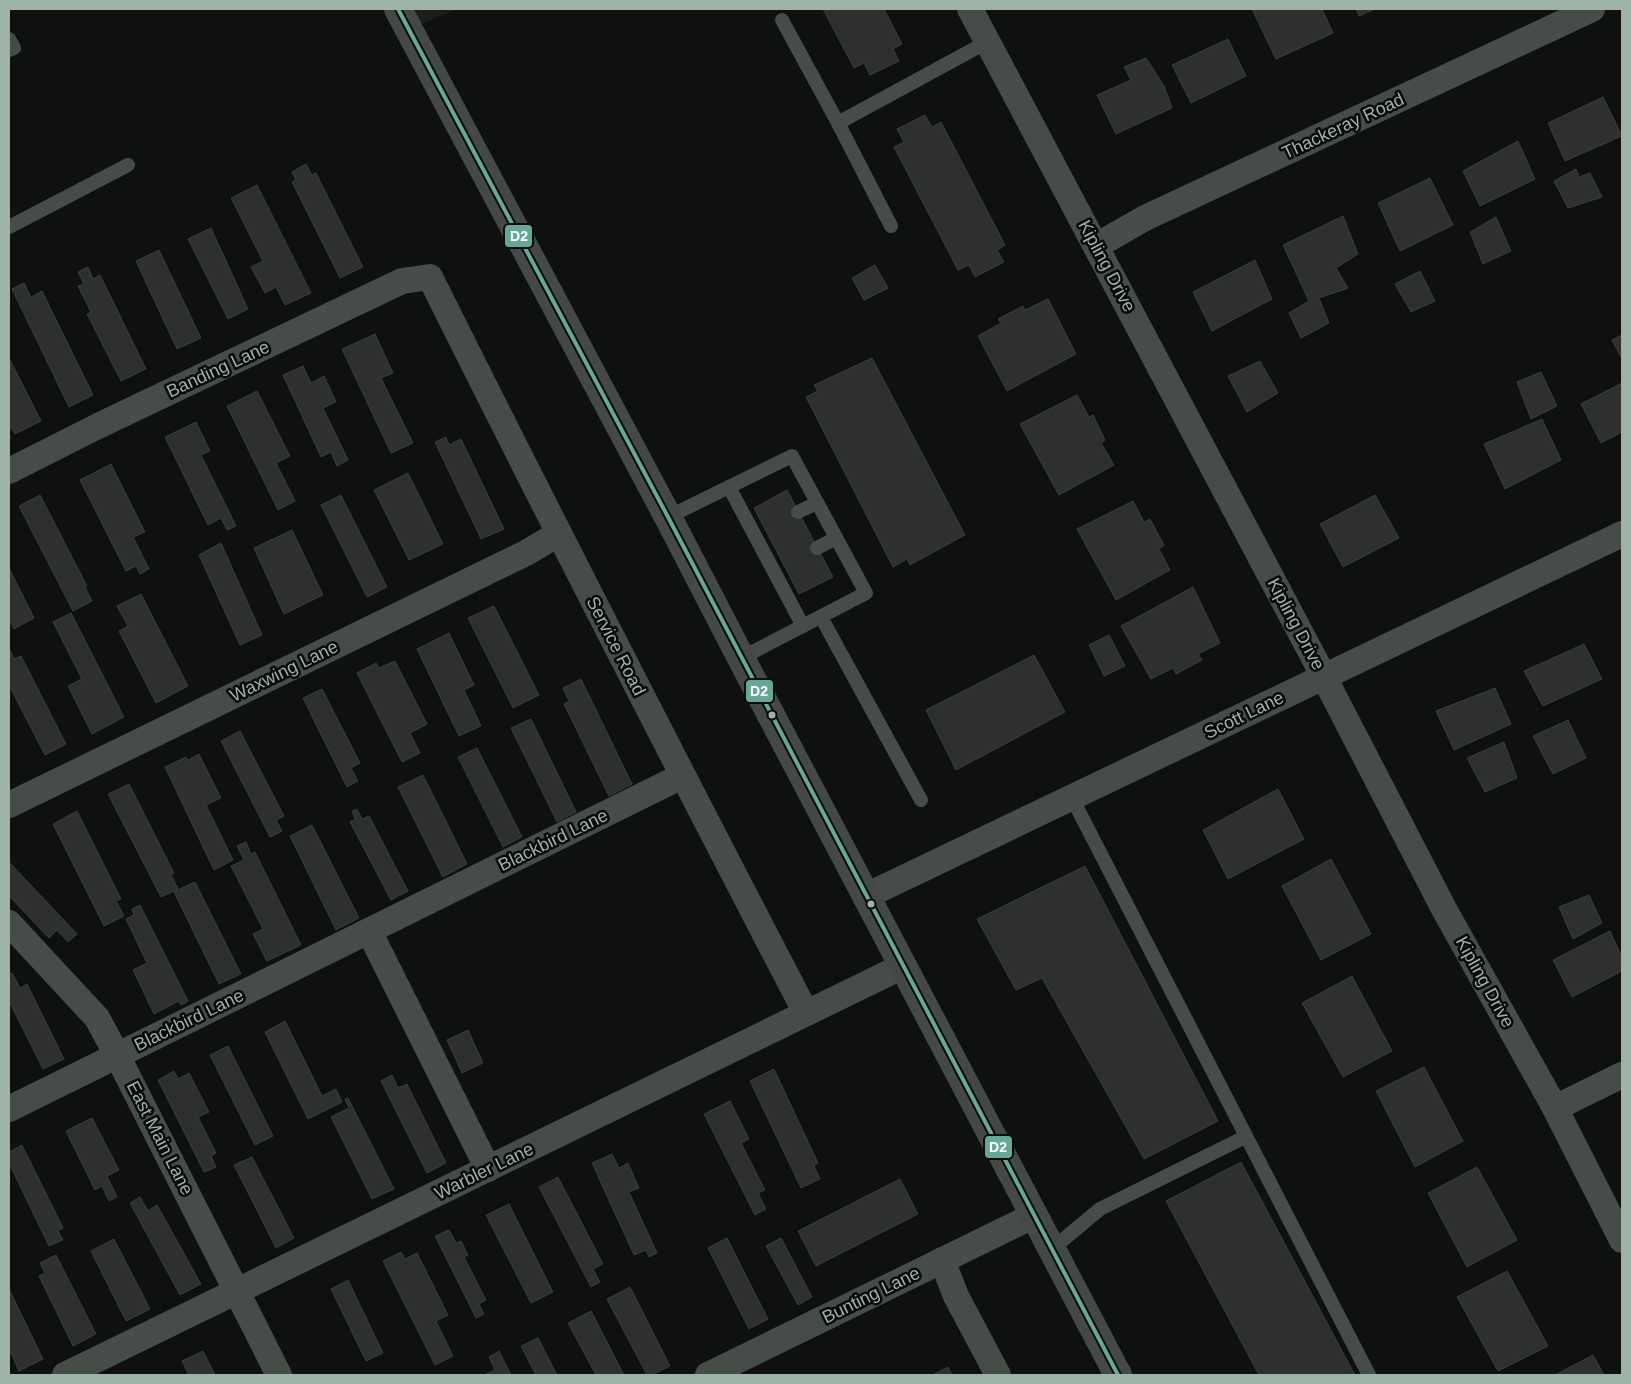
<svg xmlns="http://www.w3.org/2000/svg" width="1631" height="1384" viewBox="0 0 1631 1384" font-family="Arial,sans-serif">
  <style>
    .built { fill: #1a1d1c }
    .building { fill: #2e302f; stroke: #383d3a }
    .lines { fill: none; stroke-linecap: round; stroke-linejoin: round }
    .service { stroke: #464d49; stroke-width: 14 }
    .minor { stroke: #464d49; stroke-width: 26 }
    .secondary { stroke: #444946; stroke-width: 28 }
    .bus-1-casing { stroke: #0a0b0b; stroke-width: 8 }
    .bus-1 { stroke: #67a797; stroke-width: 4 }
    .bus-dot { fill: #9eb3a7; stroke: #0a0b0b; stroke-width: 2 }
    .labels { text-anchor: middle; stroke-width: 5; stroke-linejoin: round; paint-order: stroke }
    .street-label { font-size: 18px; fill: #9eb3a7; stroke: #0a0b0b }
    .line-badge { stroke: #0a0b0b; stroke-width: 2 }
    .badge-label { font-size: 14px; text-anchor: middle; font-weight: bold; fill: #fff }
  </style>
  <rect width="100%" height="100%" fill="#0f1010"/>
  <!-- built -->
  <polygon class="built" points="398,9 456,9 410,30"/>
  <!-- building -->
  <g class="building">
    <polygon points="823,9 884,9 902,44 893,49 899,61 870,75 864,63 854,68"/>
    <polygon points="1252,9 1322,9 1333,33 1276,59"/>
    <polygon points="1356,9 1375,9 1359,16"/>
    <polygon points="1228,39 1246,76 1191,103 1172,65"/>
    <polygon points="1146,58 1164,86 1172,108 1116,134 1097,95 1131,80 1124,67"/>
    <polygon points="1603,97 1622,136 1565,161 1548,123"/>
    <polygon points="925,115 932,127 941,122 1005,245 997,250 1004,262 975,277 969,265 958,270 894,147 904,142 897,129"/>
    <polygon points="1518,141 1535,179 1480,206 1463,171"/>
    <polygon points="306,164 312,175 316,173 363,267 340,278 292,182 296,180 292,172"/>
    <polygon points="1576,169 1579,177 1590,173 1602,197 1568,208 1554,181"/>
    <polygon points="1430,178 1453,225 1400,251 1378,203"/>
    <polygon points="257,185 311,293 285,305 276,287 265,293 251,267 263,261 231,198"/>
    <polygon points="1343,216 1358,254 1336,268 1348,288 1319,298 1329,323 1301,338 1289,313 1309,301 1283,245"/>
    <polygon points="1496,217 1511,251 1483,264 1470,232"/>
    <polygon points="211,228 248,309 228,319 188,239"/>
    <polygon points="159,250 201,338 177,349 136,261"/>
    <polygon points="1255,260 1272,299 1212,331 1193,292"/>
    <polygon points="875,265 888,288 864,300 852,278"/>
    <polygon points="88,267 93,279 100,275 146,369 121,381 87,314 91,312 78,286 84,284 78,272"/>
    <polygon points="1420,271 1435,301 1411,312 1395,284"/>
    <polygon points="24,283 31,297 42,291 93,395 69,407 12,289"/>
    <polygon points="1048,299 1076,354 1007,391 978,336 1001,323 998,319 1023,306 1025,310"/>
    <polygon points="375,334 393,373 381,378 413,443 391,453 342,349"/>
    <polygon points="1622,335 1622,359 1612,340"/>
    <polygon points="9,358 41,421 15,434 12,428 9,430"/>
    <polygon points="872,358 965,535 910,565 907,559 893,567 806,397 818,391 814,385"/>
    <polygon points="1260,361 1278,393 1247,412 1228,376"/>
    <polygon points="303,366 311,383 324,376 336,402 323,408 348,460 337,466 331,452 321,457 283,375"/>
    <polygon points="1541,372 1557,406 1531,419 1517,382"/>
    <polygon points="1622,383 1622,432 1601,443 1581,404"/>
    <polygon points="257,391 290,456 276,463 295,501 278,510 227,406"/>
    <polygon points="1077,395 1089,417 1093,415 1105,440 1101,443 1114,465 1059,495 1020,424"/>
    <polygon points="1542,419 1561,460 1505,489 1484,444"/>
    <polygon points="196,422 210,451 201,455 236,526 227,530 221,518 208,525 165,437"/>
    <polygon points="446,437 449,445 461,439 504,529 481,539 435,442"/>
    <polygon points="111,464 145,532 133,537 149,569 140,574 136,566 126,571 80,480"/>
    <polygon points="408,473 443,544 409,560 374,490"/>
    <polygon points="787,490 833,577 799,594 754,508"/>
    <polygon points="40,495 87,586 85,587 92,601 73,611 19,506"/>
    <polygon points="341,495 387,587 367,597 321,505"/>
    <polygon points="1375,495 1399,538 1343,567 1320,524"/>
    <polygon points="1133,501 1144,522 1150,519 1164,545 1159,549 1170,570 1116,600 1077,529"/>
    <polygon points="292,530 323,595 284,614 254,548"/>
    <polygon points="221,543 262,635 240,645 199,555"/>
    <polygon points="9,568 34,618 14,629 9,618"/>
    <polygon points="1193,587 1220,643 1198,654 1202,660 1176,674 1173,668 1151,679 1121,626"/>
    <polygon points="141,594 188,686 156,703 119,631 128,626 117,606"/>
    <polygon points="494,606 539,695 513,708 468,618"/>
    <polygon points="71,613 124,717 92,734 68,686 82,679 53,622"/>
    <polygon points="449,633 474,685 464,690 481,726 459,736 417,649"/>
    <polygon points="1109,635 1125,666 1104,676 1089,645"/>
    <polygon points="1584,644 1602,679 1543,706 1524,671"/>
    <polygon points="9,648 14,659 21,656 66,744 45,755 9,685 10,682 9,679"/>
    <polygon points="1034,655 1065,712 956,770 926,710"/>
    <polygon points="395,661 427,724 410,733 420,753 402,762 357,673 376,663 379,668"/>
    <polygon points="581,679 632,784 609,796 564,704 569,701 563,688"/>
    <polygon points="1495,688 1511,724 1454,750 1436,711"/>
    <polygon points="322,689 360,763 351,768 358,781 347,787 303,698"/>
    <polygon points="531,719 576,812 557,822 511,728"/>
    <polygon points="1568,720 1586,758 1553,774 1533,736"/>
    <polygon points="240,731 284,816 276,820 282,831 270,837 221,741"/>
    <polygon points="1504,742 1517,778 1485,792 1467,758"/>
    <polygon points="477,748 522,837 503,847 458,757"/>
    <polygon points="199,754 221,798 206,805 233,860 214,870 165,767 186,757 188,760"/>
    <polygon points="423,775 467,864 443,877 398,787"/>
    <polygon points="129,784 174,873 171,875 178,889 161,897 108,794"/>
    <polygon points="1278,789 1304,839 1228,879 1203,830"/>
    <polygon points="357,809 362,819 369,816 408,891 391,900 350,822 355,819 352,811"/>
    <polygon points="77,811 121,899 116,901 124,916 104,926 53,824"/>
    <polygon points="312,825 359,918 336,930 290,836"/>
    <polygon points="246,842 251,854 255,852 301,945 267,961 253,934 263,929 231,866 244,860 237,846"/>
    <polygon points="1331,859 1371,934 1321,960 1282,886"/>
    <polygon points="9,862 77,934 68,942 57,930 49,938 9,896"/>
    <polygon points="1085,866 1218,1121 1144,1159 1042,978 1016,990 977,919"/>
    <polygon points="195,882 241,974 219,984 174,892"/>
    <polygon points="1589,895 1602,923 1573,939 1559,907"/>
    <polygon points="140,905 188,1001 181,1005 179,1001 154,1014 133,970 147,963 126,919 134,915 132,909"/>
    <polygon points="1610,931 1622,958 1622,971 1572,997 1553,960"/>
    <polygon points="12,973 20,988 27,984 64,1059 43,1069 9,1001 9,974"/>
    <polygon points="1352,976 1392,1051 1343,1077 1302,1003"/>
    <polygon points="285,1021 322,1096 336,1089 342,1102 308,1119 265,1032"/>
    <polygon points="468,1030 483,1063 462,1073 447,1040"/>
    <polygon points="228,1046 273,1136 255,1145 210,1055"/>
    <polygon points="1424,1067 1463,1141 1415,1167 1376,1091"/>
    <polygon points="774,1069 818,1163 814,1166 820,1179 801,1188 750,1081"/>
    <polygon points="174,1071 178,1079 189,1073 209,1112 198,1117 216,1153 211,1156 216,1167 204,1172 158,1080"/>
    <polygon points="392,1075 398,1088 407,1084 446,1163 427,1173 381,1081"/>
    <polygon points="348,1098 394,1189 372,1199 331,1117 349,1108 345,1099"/>
    <polygon points="730,1101 749,1139 741,1143 765,1190 758,1193 766,1209 755,1215 704,1114"/>
    <polygon points="92,1118 119,1170 107,1176 117,1197 109,1201 102,1186 95,1190 66,1131"/>
    <polygon points="22,1145 63,1228 58,1231 63,1240 49,1246 9,1163 9,1152"/>
    <polygon points="612,1154 619,1168 628,1163 639,1188 629,1192 657,1253 649,1257 646,1250 634,1255 592,1163"/>
    <polygon points="252,1157 294,1238 276,1248 234,1165"/>
    <polygon points="1241,1162 1355,1375 1259,1375 1166,1201"/>
    <polygon points="1477,1167 1517,1240 1467,1267 1428,1193"/>
    <polygon points="558,1177 603,1264 593,1269 600,1282 591,1287 539,1187"/>
    <polygon points="900,1179 918,1214 816,1266 798,1231"/>
    <polygon points="140,1197 148,1211 157,1205 201,1284 180,1295 130,1203"/>
    <polygon points="509,1204 553,1292 531,1303 486,1215"/>
    <polygon points="449,1230 456,1243 461,1241 468,1255 464,1257 486,1300 479,1304 484,1314 476,1318 435,1236"/>
    <polygon points="727,1238 768,1319 749,1329 708,1248"/>
    <polygon points="781,1238 812,1297 798,1305 766,1246"/>
    <polygon points="114,1239 150,1309 126,1321 91,1251"/>
    <polygon points="401,1252 405,1259 417,1253 448,1315 436,1321 453,1356 435,1365 383,1261"/>
    <polygon points="56,1255 96,1334 73,1346 39,1276 45,1273 40,1263"/>
    <polygon points="1507,1271 1548,1346 1498,1371 1457,1297"/>
    <polygon points="348,1280 383,1353 366,1361 331,1289"/>
    <polygon points="630,1287 670,1366 652,1375 647,1375 607,1299"/>
    <polygon points="9,1289 43,1359 19,1371 9,1349"/>
    <polygon points="591,1311 624,1375 596,1375 568,1323"/>
    <polygon points="538,1338 557,1375 536,1375 521,1346"/>
    <polygon points="203,1351 215,1375 189,1375 182,1361"/>
    <polygon points="499,1351 511,1375 487,1375 486,1374 495,1370 489,1357"/>
    <polygon points="1593,1355 1604,1375 1555,1375"/>
    <polygon points="948,1367 952,1375 935,1375 934,1374"/>
  </g>
  <g class="lines">
    <!-- service -->
    <g class="service">
      <polyline points="782,20 838,123 987,42"/>
      <polyline points="9,39 14,48 9,50"/>
      <polyline points="838,123 891,226"/>
      <polyline points="9,227 128,165"/>
      <polyline points="729,487 803,626"/>
      <polyline points="798,512 817,503"/>
      <polyline points="668,517 792,456 866,593 741,658"/>
      <polyline points="817,548 836,538"/>
      <polyline points="821,617 921,800"/>
      <polyline points="1072,798 1369,1375"/>
      <polyline points="1052,1249 1100,1209 1245,1137"/>
    </g>
    <!-- minor -->
    <g class="minor">
      <polyline points="970,9 1324,677 1444,909 1555,1108 1622,1240"/>
      <polyline points="1096,246 1145,218 1592,9"/>
      <path d="M 9,471 L 98,426 L 402,281 L 430,277 C 553,524 679,769 806,1013"/>
      <polyline points="9,805 526,553 558,534"/>
      <polyline points="866,896 1622,534"/>
      <polyline points="9,923 97,1018 117,1055 279,1375"/>
      <polyline points="369,931 488,1169"/>
      <polyline points="1555,1108 1622,1075"/>
      <polyline points="9,1109 682,776"/>
      <polyline points="942,1260 956,1296 998,1375"/>
      <polyline points="65,1375 903,966"/>
      <polyline points="708,1375 1035,1215"/>
    </g>
    <!-- secondary -->
    <polyline class="secondary" points="398,9 668,517 741,658 1118,1375"/>
    <defs>
      <polyline id="bus-1" points="398,9 668,517 1118,1375"/>
    </defs>
    <!-- bus-1 casing -->
    <use href="#bus-1" class="bus-1-casing"/>
    <!-- bus-1 -->
    <use href="#bus-1" class="bus-1"/>
  </g>
  <!-- markers -->
  <g class="bus-dot">
    <circle cx="772" cy="715" r="4.5"/>
    <circle cx="871" cy="904" r="4.5"/>
  </g>
  <g class="labels">
    <!-- street labels -->
    <g class="street-label">
      <text transform="translate(1343 126) rotate(-25)" y="6">Thackeray Road</text>
      <text transform="translate(1107 266) rotate(62)" y="6">Kipling Drive</text>
      <text transform="translate(218 369) rotate(-25)" y="6">Banding Lane</text>
      <text transform="translate(1296 624) rotate(62)" y="6">Kipling Drive</text>
      <text transform="translate(616 646) rotate(63)" y="6">Service Road</text>
      <text transform="translate(284 671) rotate(-26)" y="6">Waxwing Lane</text>
      <text transform="translate(1244 715) rotate(-26)" y="6">Scott Lane</text>
      <text transform="translate(553 840) rotate(-26)" y="6">Blackbird Lane</text>
      <text transform="translate(1485 982) rotate(61)" y="6">Kipling Drive</text>
      <text transform="translate(189 1020) rotate(-26)" y="6">Blackbird Lane</text>
      <text transform="translate(160 1138) rotate(63)" y="6">East Main Lane</text>
      <text transform="translate(484 1171) rotate(-26)" y="6">Warbler Lane</text>
      <text transform="translate(871 1295) rotate(-26)" y="6">Bunting Lane</text>
    </g>
  </g>
  <g class="line-badge">
    <rect x="504" y="224" width="29" height="24" rx="5" fill="#67a797"/>
    <rect x="745" y="679" width="29" height="24" rx="5" fill="#67a797"/>
    <rect x="984" y="1135" width="29" height="24" rx="5" fill="#67a797"/>
  </g>
  <g class="badge-label">
    <text x="519" y="241">D2</text>
    <text x="759" y="696">D2</text>
    <text x="998" y="1152">D2</text>
  </g>
  <!-- border -->
  <rect width="1631" height="1384" fill="none" stroke="#9eb3a7" stroke-width="20"/>
</svg>
